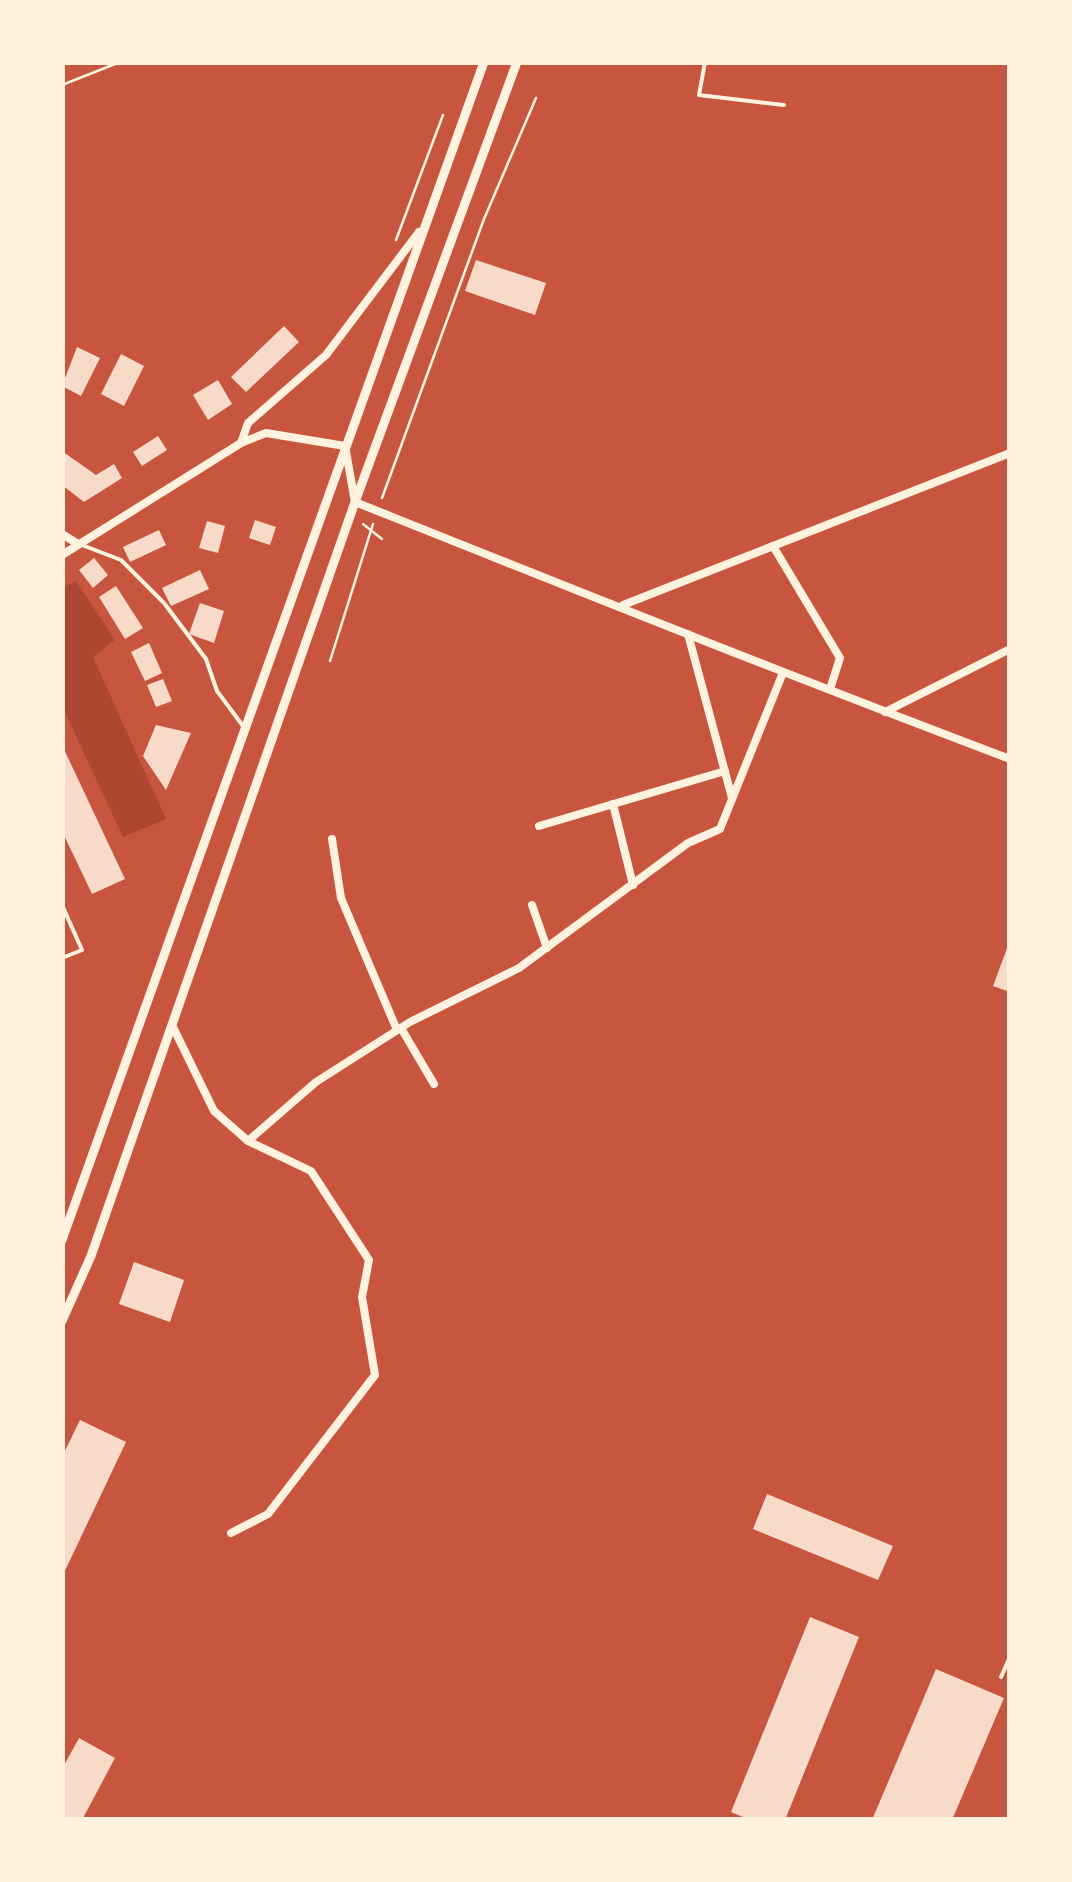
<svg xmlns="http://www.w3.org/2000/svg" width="1072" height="1882" viewBox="0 0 1072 1882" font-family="Helvetica,sans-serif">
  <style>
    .green { fill: #ae4732 }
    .building { fill: #f7dbc8 }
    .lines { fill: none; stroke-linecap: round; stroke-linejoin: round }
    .path { stroke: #fff3e0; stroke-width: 2.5 }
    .service { stroke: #fff3e0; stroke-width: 4 }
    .minor { stroke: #fff3e0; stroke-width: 8 }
    .tertiary { stroke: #fff3e0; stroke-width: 9 }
  </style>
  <rect width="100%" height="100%" fill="#c8553d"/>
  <!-- green -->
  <polygon class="green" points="76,581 115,640 93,657 166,819 123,837 63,708 63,587"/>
  <!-- building -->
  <g class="building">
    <polygon points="476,260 546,283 535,315 465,291"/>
    <polygon points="284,326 299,342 246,392 231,377"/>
    <polygon points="77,347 100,358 81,396 62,386"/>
    <polygon points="121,354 144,366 124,406 101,394"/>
    <polygon points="218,380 232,404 208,420 193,395"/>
    <polygon points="158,436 167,450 142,466 133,452"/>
    <polygon points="62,451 96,475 114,464 122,478 84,502 62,485"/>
    <polygon points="255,520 276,527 270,545 249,538"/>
    <polygon points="207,521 225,526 218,553 199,548"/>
    <polygon points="159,530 166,545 130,562 123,547"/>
    <polygon points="94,558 108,575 93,588 79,570"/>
    <polygon points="200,570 209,589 171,606 162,588"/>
    <polygon points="116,586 143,628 125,639 99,597"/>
    <polygon points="200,603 224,611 214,643 189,634"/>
    <polygon points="149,643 162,673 145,681 131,652"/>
    <polygon points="163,679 172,701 156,707 147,685"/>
    <polygon points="156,725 191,733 166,790 143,756"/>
    <polygon points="62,745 125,879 92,894 62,831"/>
    <polygon points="1009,943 1010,943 1010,992 993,986"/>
    <polygon points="134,1262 184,1280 170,1322 119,1304"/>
    <polygon points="80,1420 126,1442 62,1577 62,1457"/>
    <polygon points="767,1494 893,1546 878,1580 753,1529"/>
    <polygon points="810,1617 859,1637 785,1820 750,1820 731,1812"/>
    <polygon points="936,1669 1004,1698 952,1820 872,1820"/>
    <polygon points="79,1738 115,1758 82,1820 62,1820 62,1769"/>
  </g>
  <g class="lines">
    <!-- path -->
    <g class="path">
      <polyline points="62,85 120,62"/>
      <polyline points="396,240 443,115"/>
      <polyline points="382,498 484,219 536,98"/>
      <polyline points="363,524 382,539"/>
      <polyline points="330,661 373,524"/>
    </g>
    <!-- service -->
    <g class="service">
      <polyline points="705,62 699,95 784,105"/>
      <polyline points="82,545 121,560 164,603 206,659 217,691 243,726"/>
      <polyline points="62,905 82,950 62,958"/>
      <polyline points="1001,1677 1010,1657"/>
    </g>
    <!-- minor -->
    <g class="minor">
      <polyline points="241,443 248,423 326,355 419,232"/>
      <polyline points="62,534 78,544"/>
      <polyline points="773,546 840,658 830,689"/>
      <path d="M 62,555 L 241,443 L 266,433 L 345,446 L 355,502 C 573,589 790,676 1010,759"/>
      <polyline points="623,605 1010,453"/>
      <polyline points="688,634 732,798"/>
      <polyline points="885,712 1010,649"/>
      <polyline points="613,804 633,885"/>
      <polyline points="539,826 725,771"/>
      <polyline points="332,839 341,898 397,1030"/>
      <polyline points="532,905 547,948"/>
      <polyline points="173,1027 214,1111 248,1141 316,1082 410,1022 519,968 688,843 720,829 782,675"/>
      <polyline points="401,1028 434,1084"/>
      <polyline points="231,1533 268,1514 375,1375 362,1297 369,1260 311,1171 248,1141"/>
    </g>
    <!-- tertiary -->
    <g class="tertiary">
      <polyline points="62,1240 484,62"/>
      <polyline points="62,1321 91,1256 355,502 517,62"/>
    </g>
  </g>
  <!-- border -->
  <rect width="1072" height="1882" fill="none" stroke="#fff3e0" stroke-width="130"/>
</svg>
